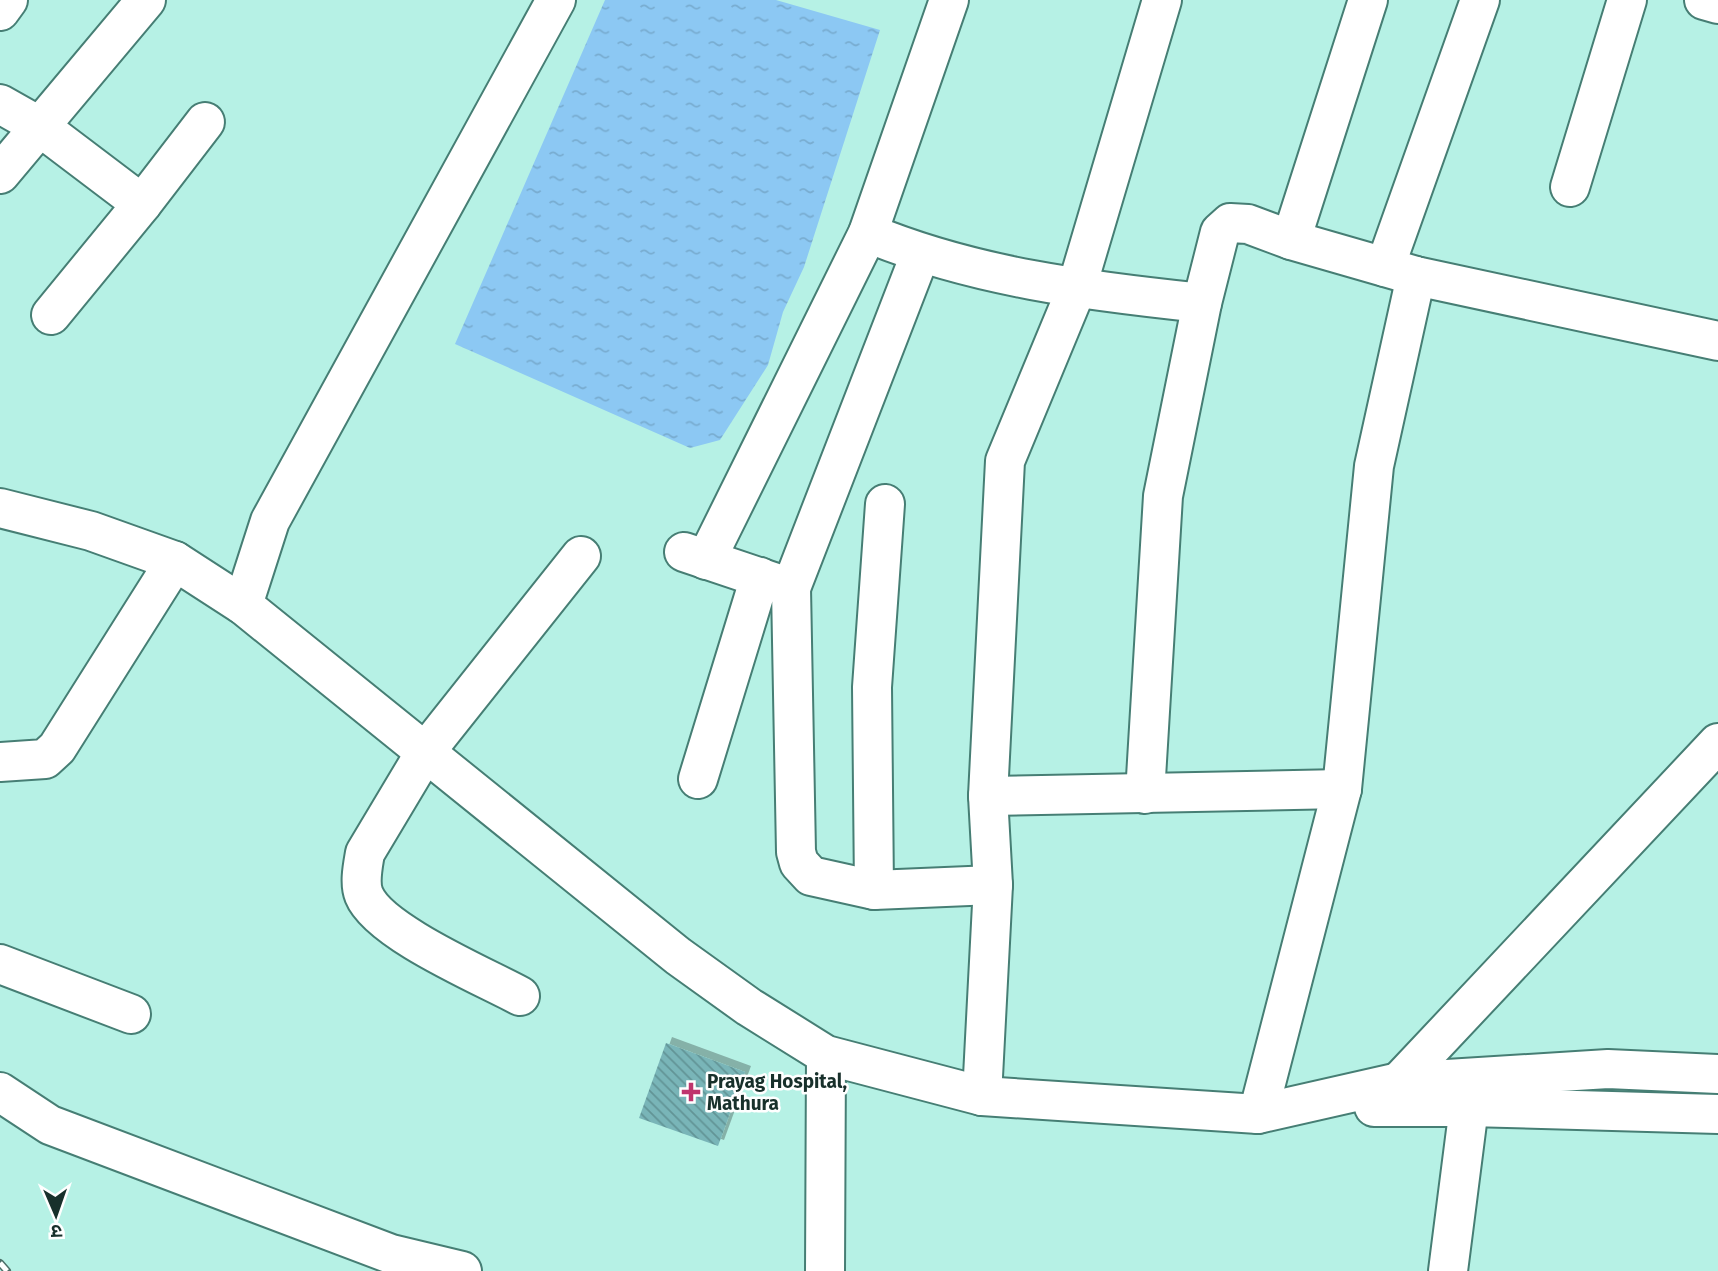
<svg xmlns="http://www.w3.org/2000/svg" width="1718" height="1271" viewBox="0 0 1718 1271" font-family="'Fira Sans','Noto Sans Devanagari',sans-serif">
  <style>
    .water { fill: url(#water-ripples) }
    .building { fill: url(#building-back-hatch); filter: url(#shadow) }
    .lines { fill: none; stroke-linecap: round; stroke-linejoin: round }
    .minor-casing { stroke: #467e74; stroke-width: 42 }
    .major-casing { stroke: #467e74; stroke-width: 42 }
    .minor { stroke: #fff; stroke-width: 38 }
    .major { stroke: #fff; stroke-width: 38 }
    .rail-casing { stroke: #4b6f68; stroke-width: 8 }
    .rail { stroke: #fff; stroke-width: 5; stroke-dasharray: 16; stroke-linecap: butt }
    .poi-dot { fill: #bf356d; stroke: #fff; stroke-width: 2.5 }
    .labels { text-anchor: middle; stroke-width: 5; stroke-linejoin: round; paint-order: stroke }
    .poi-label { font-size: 19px; font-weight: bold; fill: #18302b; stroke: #fff; text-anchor: start }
  </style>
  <defs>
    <pattern id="water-ripples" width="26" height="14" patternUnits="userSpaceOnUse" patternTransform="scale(1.75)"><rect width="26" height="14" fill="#8cc8f3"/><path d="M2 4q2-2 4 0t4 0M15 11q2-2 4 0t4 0" fill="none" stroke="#78acd0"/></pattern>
    <pattern id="building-back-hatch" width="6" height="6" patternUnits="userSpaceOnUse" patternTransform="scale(1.75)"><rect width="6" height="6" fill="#79b5b8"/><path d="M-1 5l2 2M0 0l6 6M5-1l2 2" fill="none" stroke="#629496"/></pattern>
    <filter id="shadow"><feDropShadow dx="6" dy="-6" stdDeviation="0" flood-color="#0004"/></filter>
  </defs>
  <rect width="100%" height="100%" fill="#b6f1e5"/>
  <!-- water -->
  <polygon class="water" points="605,0 776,0 880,30 804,267 783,312 768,365 720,440 690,448 455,344"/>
  <!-- building -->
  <polygon class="building" points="666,1043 745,1072 718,1146 639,1118"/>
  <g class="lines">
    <defs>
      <g id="minor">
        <polyline points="1704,0 1718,4"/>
        <polyline points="0,11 8,0"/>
        <polyline points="0,104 39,126 142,204 51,315"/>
        <polyline points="0,174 146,0"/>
        <polyline points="1570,187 1627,0"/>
        <polyline points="142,204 205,122"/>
        <path d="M 868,233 C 974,277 1088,291 1202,303"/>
        <polyline points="1291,240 1368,0"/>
        <polyline points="1385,267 1480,0"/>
        <polyline points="684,552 791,588 796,852 799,863 811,876 874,890 993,885"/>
        <polyline points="706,560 868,233 949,0"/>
        <polyline points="791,588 920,255"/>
        <polyline points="243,605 270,521 556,0"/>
        <polyline points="0,762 45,759 57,748 175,561"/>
        <polyline points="698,779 760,577"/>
        <polyline points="1145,794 1163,496 1202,303 1220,232 1230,223 1248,224 1291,240 1416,276 1718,341"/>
        <polyline points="988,796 1342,789"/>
        <polyline points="874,890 872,687 885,504"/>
        <polyline points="0,964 131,1014"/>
        <path d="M 520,996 C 483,976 379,932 364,895 C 359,883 363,865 365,853 L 426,751 L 581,556"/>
        <polyline points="0,1092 50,1125 391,1254 462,1271"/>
        <polyline points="982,1096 993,885 988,796 1005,461 1076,290 1162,0"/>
        <polyline points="1384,1103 1399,1082 1718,743"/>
        <polyline points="1258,1114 1342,789 1374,466 1416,276"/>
        <polyline points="825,1271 826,1055"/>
        <polyline points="1448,1271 1469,1107"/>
      </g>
      <g id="major">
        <polyline points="0,508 91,531 175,561 243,605 678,956 749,1007 826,1055 982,1096 1258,1114 1399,1082 1608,1069 1718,1074"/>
        <polyline points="1374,1107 1469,1107 1718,1114"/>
      </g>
    </defs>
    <!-- minor casing -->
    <use href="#minor" class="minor-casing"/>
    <!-- major casing -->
    <use href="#major" class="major-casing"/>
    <!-- minor -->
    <use href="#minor" class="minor"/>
    <!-- major -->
    <use href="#major" class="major"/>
    <defs>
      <polyline id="rail" points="0,1263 7,1271"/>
    </defs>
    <!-- rail casing -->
    <use href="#rail" class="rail-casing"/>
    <!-- rail -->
    <use href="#rail" class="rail"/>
  </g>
  <!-- markers -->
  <path class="poi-dot" d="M687.5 1081.5h7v7h7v7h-7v7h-7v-7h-7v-7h7z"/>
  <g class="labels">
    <!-- poi labels -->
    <g class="poi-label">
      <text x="707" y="1088">Prayag Hospital,<tspan x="707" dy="22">Mathura</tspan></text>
    </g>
  </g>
  <!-- north arrow -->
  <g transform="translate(56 1215) rotate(178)" stroke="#ffffff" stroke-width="5" paint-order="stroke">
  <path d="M0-5L12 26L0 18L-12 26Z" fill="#18302b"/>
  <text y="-10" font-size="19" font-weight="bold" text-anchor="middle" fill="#18302b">उ</text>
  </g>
</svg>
